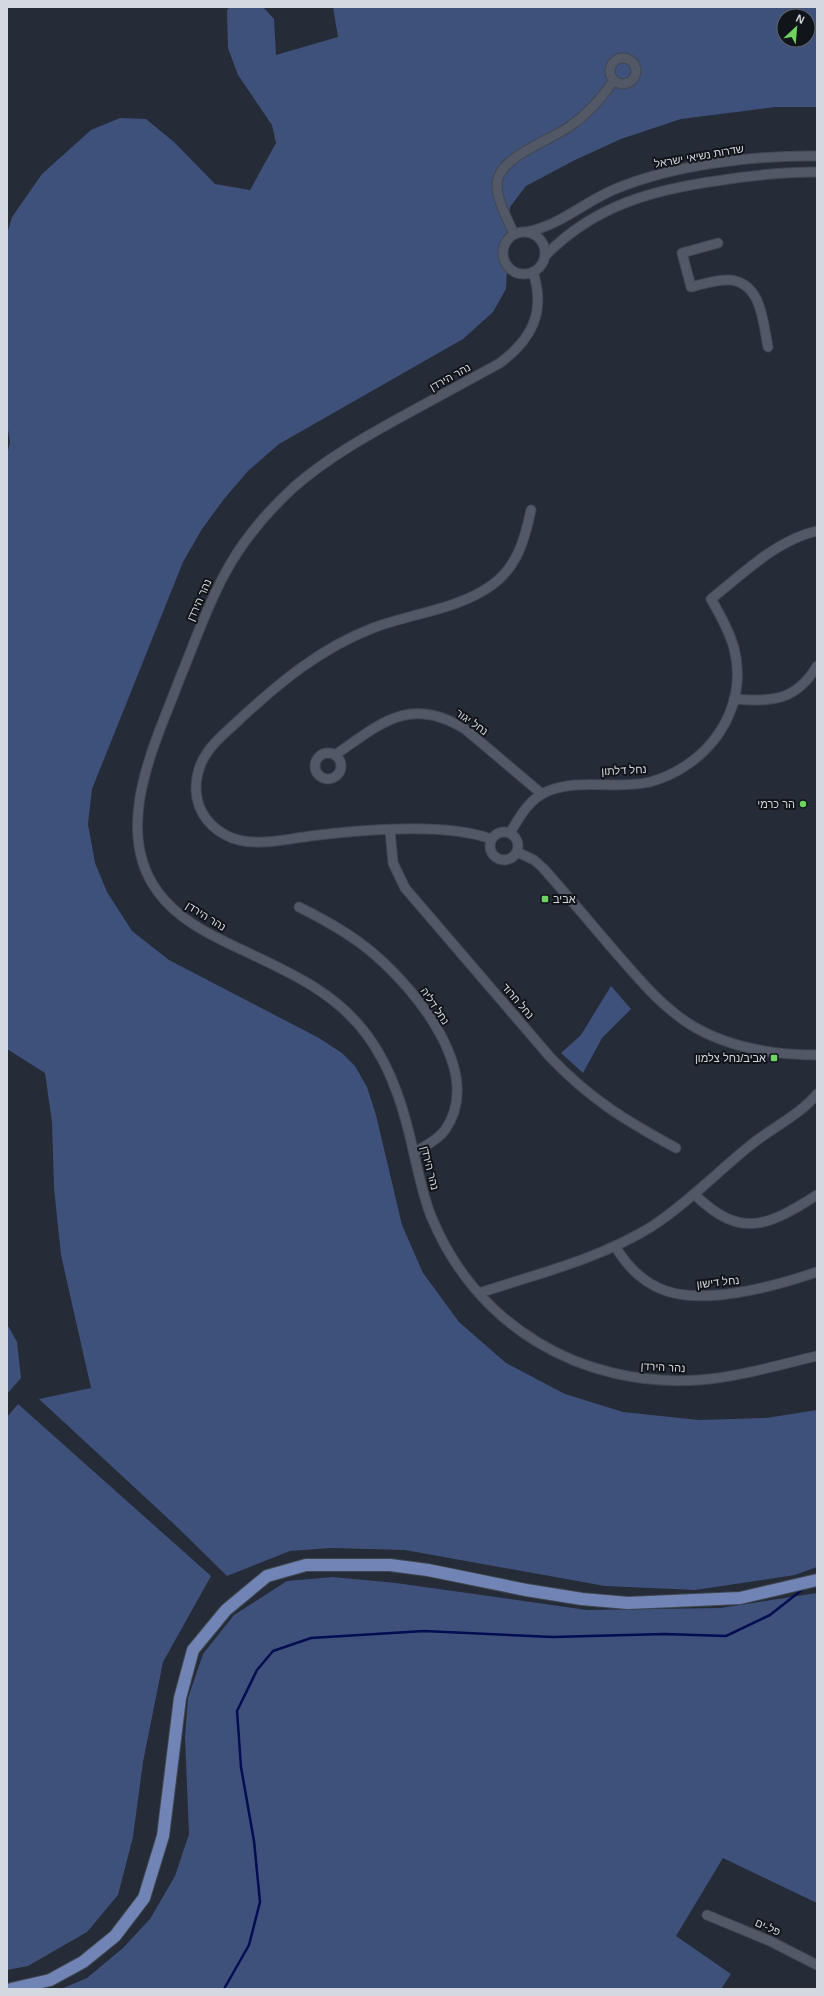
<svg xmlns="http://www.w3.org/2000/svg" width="824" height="1996" viewBox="0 0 824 1996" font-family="Arial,'Noto Sans Hebrew',sans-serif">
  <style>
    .green { fill: #3e517b; fill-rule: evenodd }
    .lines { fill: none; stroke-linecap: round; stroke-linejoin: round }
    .stream { stroke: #020d52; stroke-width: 2.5 }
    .street-casing { stroke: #414751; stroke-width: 11 }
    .primary-casing { stroke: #414751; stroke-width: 14 }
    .street { stroke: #525866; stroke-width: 9 }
    .primary { stroke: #7085b5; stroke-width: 12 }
    .poi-dot { fill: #6ed361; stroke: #111419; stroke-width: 1.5 }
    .labels { text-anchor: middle; stroke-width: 4; stroke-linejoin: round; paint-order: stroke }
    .street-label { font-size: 11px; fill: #d4d8e0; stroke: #111419 }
    .poi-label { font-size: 11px; fill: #d4d8e0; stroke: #111419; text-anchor: end }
  </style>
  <rect width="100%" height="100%" fill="#252b37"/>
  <!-- green -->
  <g class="green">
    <path d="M 229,7 L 263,7 L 274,19 L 276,55 L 338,37 L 333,7 L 817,7 L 817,107 L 775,107 L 681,119 L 621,139 L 575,160 L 526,186 L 510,207 L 506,289 L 493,312 L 463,339 L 279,444 L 248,471 L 224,499 L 202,529 L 183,562 L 92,789 L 88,824 L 95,863 L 107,892 L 132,931 L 169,960 L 319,1038 L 342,1053 L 355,1066 L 367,1087 L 376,1115 L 402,1225 L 423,1273 L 459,1322 L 506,1363 L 565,1394 L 623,1412 L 699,1420 L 766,1418 L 817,1410 L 817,1567 L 795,1575 L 695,1590 L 605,1586 L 405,1550 L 331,1548 L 290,1551 L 227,1576 L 174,1524 L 39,1399 L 91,1388 L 61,1255 L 54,1188 L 52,1122 L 45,1073 L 7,1049 L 7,455 L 10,442 L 7,424 L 7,234 L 12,217 L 42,174 L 91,130 L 120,118 L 146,119 L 174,142 L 215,184 L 250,190 L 276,143 L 272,125 L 238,75 L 228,48 L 227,11 ZM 784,16 L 808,16 L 808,40 L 784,40 Z"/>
    <polygon points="611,986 631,1009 602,1038 583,1073 561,1053 581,1035"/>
    <polygon points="7,1324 17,1342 21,1378 7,1394"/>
    <polygon points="18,1404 211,1576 163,1662 143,1762 133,1837 118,1895 87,1932 28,1966 7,1970 7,1417"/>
    <polygon points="333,1577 396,1583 587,1610 720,1608 817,1593 817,1903 723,1858 676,1936 731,1974 721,1989 61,1989 87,1978 123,1948 150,1919 175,1876 189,1834 185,1737 188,1698 203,1654 234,1615 287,1581"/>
  </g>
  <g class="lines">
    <!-- stream -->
    <polyline class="stream" points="224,1989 249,1945 260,1902 254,1841 241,1767 237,1711 257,1670 273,1651 311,1638 424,1631 553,1637 664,1634 726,1636 770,1615 803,1589"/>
    <defs>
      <g id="street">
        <circle cx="623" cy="71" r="13"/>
        <circle cx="524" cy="253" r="21"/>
        <path d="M 526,232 C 559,226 583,203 613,190 C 671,165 754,155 817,156"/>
        <path d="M 514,234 C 508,220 497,201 497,185 C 497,157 550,141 570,126 C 588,114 602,98 614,80"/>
        <path d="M 718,243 L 682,253 L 691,287 C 703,284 717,279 730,280 C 762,283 763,323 768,347"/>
        <path d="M 545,256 C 594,205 655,189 723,180 C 754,175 785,172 817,172"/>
        <path d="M 533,272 C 546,312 532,339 500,363 C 467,381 434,399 401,417 C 363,438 326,459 294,487 C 270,509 249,533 232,561 C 210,598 196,639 180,678 C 156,742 111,829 158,892 C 177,918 206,933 236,947 C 284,970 334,990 367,1035 C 393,1070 405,1113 414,1154 C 419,1175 423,1196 431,1216 C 476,1326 581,1388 699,1380 C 739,1377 778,1365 817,1356"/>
        <path d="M 734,699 C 772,702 796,701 817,666"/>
        <circle cx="328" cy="766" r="13"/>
        <path d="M 335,755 C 381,723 410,695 465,729 L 542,794"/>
        <path d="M 390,830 L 393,863 L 405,888 L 550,1057 C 590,1099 626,1121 676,1148"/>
        <circle cx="504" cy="846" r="14"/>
        <path d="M 510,833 C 520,816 529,799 548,791 C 581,778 617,790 650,782 C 708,766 750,709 734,648 C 729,630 720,615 711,599 C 743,574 776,540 817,531"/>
        <path d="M 491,839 C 446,822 360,830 311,836 C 286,839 257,847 232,838 C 212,830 197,813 196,790 C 196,777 199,764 207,753 C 215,740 229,730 240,719 C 280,682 321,648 373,628 C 412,613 457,610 492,585 C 517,567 525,539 531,510"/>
        <path d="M 517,852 L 534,860 L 543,868 C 568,896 592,925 617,954 C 640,980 661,1006 691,1025 C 729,1048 774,1055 817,1055"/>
        <path d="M 299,907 C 325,920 351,934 374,954 C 416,990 485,1073 445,1130 C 436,1142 425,1145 414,1153"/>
        <path d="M 694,1194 C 741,1240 768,1226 817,1195"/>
        <path d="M 615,1246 C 644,1295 682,1301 735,1293 C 763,1289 790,1281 817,1272"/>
        <path d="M 479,1293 C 537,1274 599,1259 651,1227 C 688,1203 718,1171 752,1144 C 772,1128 802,1113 817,1094"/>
        <polyline points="707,1915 770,1941 817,1965"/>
      </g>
      <polyline id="primary" points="11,1989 50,1980 83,1962 115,1936 144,1898 163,1836 180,1698 193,1650 226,1610 267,1576 306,1565 390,1565 428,1570 526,1590 582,1599 628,1603 740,1598 817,1580"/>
    </defs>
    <!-- street casing -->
    <use href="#street" class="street-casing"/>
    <!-- primary casing -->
    <use href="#primary" class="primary-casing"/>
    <!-- street -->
    <use href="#street" class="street"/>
    <!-- primary -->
    <use href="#primary" class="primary"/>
  </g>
  <!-- markers -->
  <g class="poi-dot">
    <circle cx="803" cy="804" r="4"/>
    <rect x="541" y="895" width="8" height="8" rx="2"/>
    <rect x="770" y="1054" width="8" height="8" rx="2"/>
  </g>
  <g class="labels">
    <!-- street labels -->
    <g class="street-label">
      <text transform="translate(699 156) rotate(-10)" y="4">שדרות נשיאי ישראל</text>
      <text transform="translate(450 377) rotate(-29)" y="4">נהר הירדן</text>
      <text transform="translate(199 600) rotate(-66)" y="4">נהר הירדן</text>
      <text transform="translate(472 722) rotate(35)" y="4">נחל יגור</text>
      <text transform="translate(624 770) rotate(-3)" y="4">נחל דלתון</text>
      <text transform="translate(206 916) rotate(32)" y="4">נהר הירדן</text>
      <text transform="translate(518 1001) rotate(49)" y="4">נחל חרוד</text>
      <text transform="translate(435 1006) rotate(56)" y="4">נחל דליה</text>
      <text transform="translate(430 1168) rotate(76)" y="4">נהר הירדן</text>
      <text transform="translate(718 1282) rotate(-6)" y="4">נחל דישון</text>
      <text transform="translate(663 1367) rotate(3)" y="4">נהר הירדן</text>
      <text transform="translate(768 1927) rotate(24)" y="4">פל-ים</text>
    </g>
    <!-- poi labels -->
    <g class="poi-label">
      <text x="795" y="808">הר כרמי</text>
      <text x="553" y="903" text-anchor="start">אביב</text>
      <text x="766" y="1062">אביב/נחל צלמון</text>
    </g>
  </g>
  <!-- border -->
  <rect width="824" height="1996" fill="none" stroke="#d4d8e0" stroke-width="16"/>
  <!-- north arrow -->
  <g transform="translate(796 28) rotate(26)"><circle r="19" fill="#111419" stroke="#5f6269"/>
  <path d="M0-3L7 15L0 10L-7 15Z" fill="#6ed361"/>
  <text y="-6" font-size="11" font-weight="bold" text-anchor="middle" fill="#d4d8e0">N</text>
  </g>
</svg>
